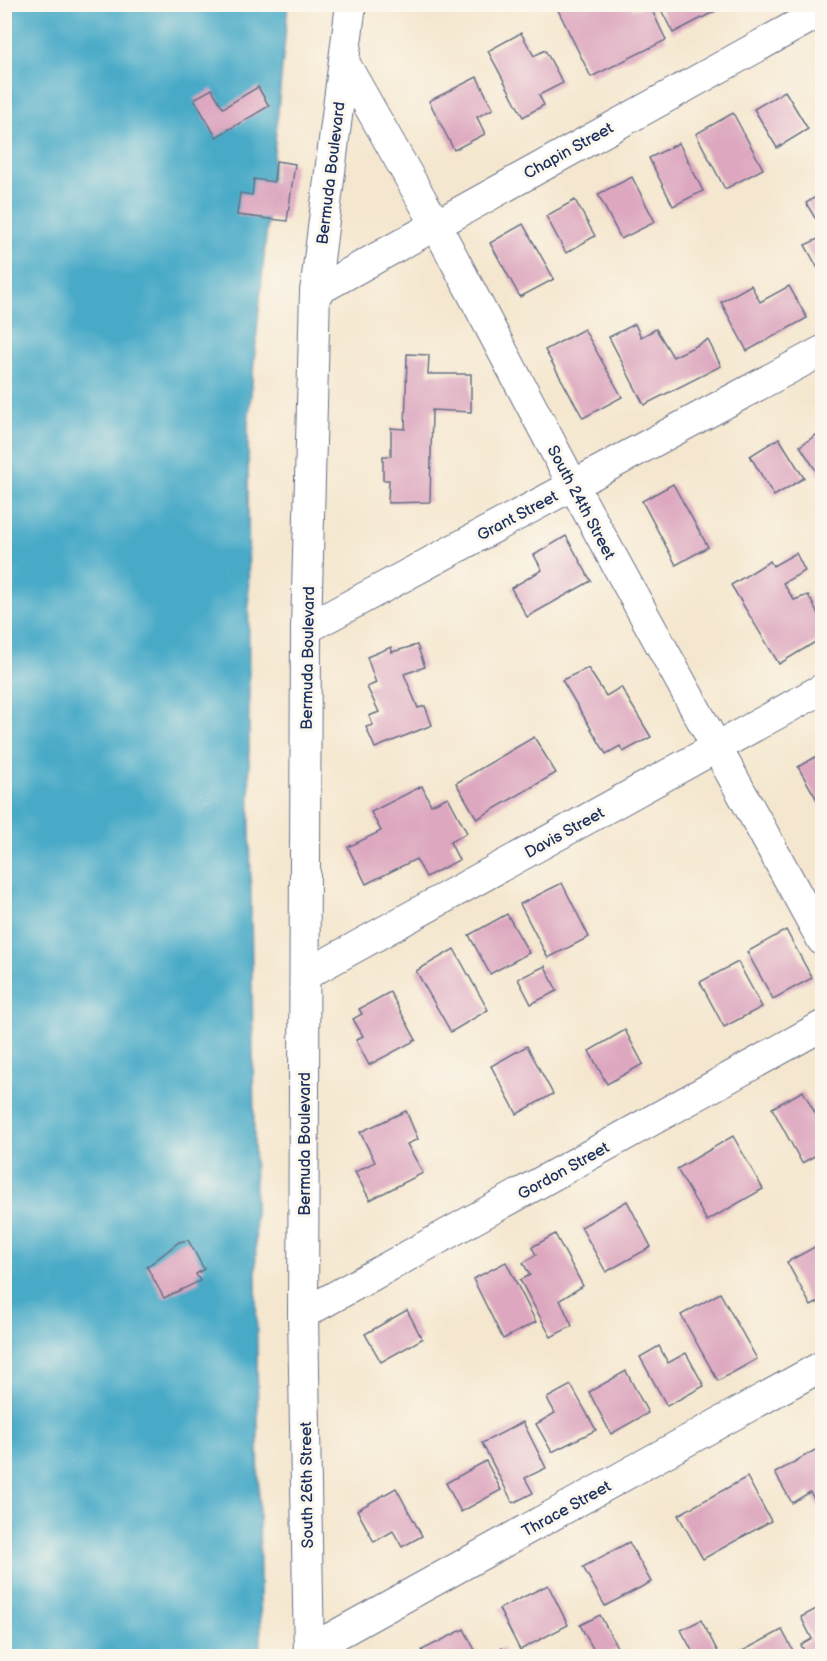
<svg xmlns="http://www.w3.org/2000/svg" width="827" height="1661" viewBox="0 0 827 1661" font-family="'Balsamiq Sans',sans-serif">
  <style>
    .water { fill: #48aac7; stroke: #326c92; stroke-width: 1.5 }
    .building { fill: #dda7bf }
    .lines { fill: none; stroke-linecap: round; stroke-linejoin: round }
    .minor-casing { stroke: #676f86; stroke-width: 32 }
    .minor { stroke: #fff; stroke-width: 30 }
    .labels { text-anchor: middle; stroke-width: 6; stroke-linejoin: round; paint-order: stroke }
    .street-label { font-size: 16px; fill: #1b2f5e; stroke: #fbf7ec }
  </style>
  <rect width="100%" height="100%" fill="#fbf7ec"/>
  <filter id="ink" filterUnits="userSpaceOnUse"><feTurbulence type="fractalNoise" baseFrequency=".0167" numOctaves="2"/><feDisplacementMap in="SourceGraphic" scale="12" xChannelSelector="R" yChannelSelector="G"/><feConvolveMatrix kernelMatrix="1 2 1 2 8 2 1 2 1" color-interpolation-filters="sRGB"/></filter>
  <filter id="wash" filterUnits="userSpaceOnUse"><feTurbulence type="fractalNoise" baseFrequency=".008" numOctaves="4" result="noise"/><feDisplacementMap in="SourceGraphic" scale="24" xChannelSelector="R" yChannelSelector="G"/><feGaussianBlur stdDeviation="1.35" result="paint"/><feColorMatrix in="noise" values="0 0 0 0 0 0 0 0 0 0 0 0 0 0 0 0 0 1.4 0 .05"/><feComposite in="paint" operator="in"/></filter>
  <g filter="url(#wash)">
    <rect width="100%" height="100%" fill="#f5e7cf"/>
    <!-- water -->
    <polygon class="water" points="5,5 288,5 248,425 249,750 261,1656 5,1656"/>
    <g id="blocks">
      <!-- building -->
      <g class="building">
        <polygon points="555,4 631,4 633,10 649,4 666,40 591,77"/>
        <polygon points="658,4 729,4 673,33"/>
        <polygon points="521,33 534,56 545,50 563,83 539,95 544,105 523,117 488,51"/>
        <polygon points="477,77 493,109 477,117 485,134 454,150 429,101"/>
        <polygon points="258,87 269,106 216,137 194,99 212,89 223,108"/>
        <polygon points="785,91 808,129 777,148 754,109"/>
        <polygon points="733,113 763,169 725,189 696,134"/>
        <polygon points="679,143 703,191 673,206 649,158"/>
        <polygon points="276,161 295,164 287,221 237,215 240,193 252,195 254,179 274,182"/>
        <polygon points="632,177 655,222 621,239 598,194"/>
        <polygon points="822,193 822,215 815,218 806,203"/>
        <polygon points="575,200 595,236 566,253 546,216"/>
        <polygon points="523,224 554,279 520,297 490,243"/>
        <polygon points="822,237 822,273 821,274 805,245"/>
        <polygon points="751,285 760,302 789,286 807,318 747,351 721,302"/>
        <polygon points="635,324 641,337 656,329 673,357 708,340 721,366 644,405 609,337"/>
        <polygon points="584,329 622,397 583,418 545,350"/>
        <polygon points="407,354 429,355 428,374 471,374 471,412 432,410 430,502 388,503 389,480 383,480 383,456 391,456 391,428 405,429"/>
        <polygon points="822,431 822,475 820,477 800,446"/>
        <polygon points="779,438 804,478 774,496 750,456"/>
        <polygon points="673,484 708,547 676,565 642,501"/>
        <polygon points="566,536 591,581 527,617 511,588 542,570 534,555"/>
        <polygon points="796,553 805,571 783,583 794,600 808,595 822,621 822,638 779,664 731,585 770,561 773,566"/>
        <polygon points="417,645 425,667 404,674 418,708 425,706 432,725 375,748 366,727 373,725 369,716 379,712 367,687 376,683 367,657 391,647 392,652"/>
        <polygon points="588,668 606,696 621,687 651,737 623,752 620,746 606,754 562,680"/>
        <polygon points="534,737 556,773 477,819 456,783"/>
        <polygon points="822,753 822,803 820,805 798,767"/>
        <polygon points="422,786 431,805 448,797 467,833 450,842 459,860 426,877 416,859 366,884 348,847 381,831 371,812"/>
        <polygon points="562,883 589,937 548,958 520,904"/>
        <polygon points="507,914 529,953 490,974 469,935"/>
        <polygon points="786,930 812,978 773,999 747,952"/>
        <polygon points="454,949 488,1010 451,1032 416,971"/>
        <polygon points="738,962 762,1007 724,1027 700,982"/>
        <polygon points="545,966 557,991 531,1004 518,979"/>
        <polygon points="390,992 416,1040 369,1065 356,1040 363,1036 353,1019 362,1014 359,1009"/>
        <polygon points="625,1030 643,1064 607,1084 589,1051"/>
        <polygon points="527,1046 553,1094 517,1114 491,1066"/>
        <polygon points="803,1091 822,1126 822,1152 802,1163 772,1108"/>
        <polygon points="406,1111 418,1139 407,1144 423,1173 370,1200 355,1172 375,1162 360,1132"/>
        <polygon points="733,1136 763,1189 707,1221 677,1169"/>
        <polygon points="627,1201 651,1247 606,1272 581,1227"/>
        <polygon points="555,1234 583,1286 560,1300 572,1326 551,1337 520,1280 530,1275 523,1263 536,1255 532,1247"/>
        <polygon points="188,1240 204,1269 196,1274 200,1281 164,1298 147,1267 179,1242"/>
        <polygon points="822,1243 822,1300 811,1306 787,1262"/>
        <polygon points="506,1262 536,1322 503,1339 473,1279"/>
        <polygon points="720,1293 757,1359 718,1381 681,1315"/>
        <polygon points="407,1310 422,1339 381,1362 365,1334"/>
        <polygon points="659,1346 668,1363 686,1353 704,1386 667,1406 640,1357"/>
        <polygon points="626,1371 648,1413 611,1434 589,1392"/>
        <polygon points="571,1385 596,1430 552,1452 536,1424 555,1413 547,1398"/>
        <polygon points="523,1422 546,1468 525,1478 533,1493 513,1503 482,1443"/>
        <polygon points="822,1446 822,1505 819,1508 810,1492 792,1503 775,1473"/>
        <polygon points="486,1461 501,1490 461,1512 446,1483"/>
        <polygon points="747,1477 771,1521 703,1559 678,1515"/>
        <polygon points="396,1488 422,1536 402,1547 393,1531 374,1542 357,1510"/>
        <polygon points="629,1542 651,1582 605,1606 583,1567"/>
        <polygon points="548,1585 568,1625 520,1650 499,1609"/>
        <polygon points="822,1606 822,1656 807,1656 801,1645 812,1639 801,1617"/>
        <polygon points="600,1615 618,1649 603,1656 597,1656 580,1625"/>
        <polygon points="701,1620 719,1654 715,1656 695,1656 681,1630"/>
        <polygon points="464,1629 478,1656 426,1656 422,1650"/>
        <polygon points="782,1630 796,1656 733,1656"/>
        <polygon points="502,1648 507,1656 485,1656"/>
      </g>
    </g>
  </g>
  <g filter="url(#ink)">
    <use href="#blocks" fill-opacity="0" stroke="#676f86" stroke-width="1.5"/>
    <g class="lines">
      <defs>
        <g id="minor">
          <polyline points="344,62 435,223 573,485 822,940"/>
          <polyline points="315,292 822,11"/>
          <polyline points="306,629 822,351"/>
          <polyline points="305,975 822,689"/>
          <polyline points="303,1314 822,1026"/>
          <polyline points="309,1650 822,1366"/>
          <polyline points="309,1656 303,1314 306,629 315,292 351,4"/>
        </g>
      </defs>
      <!-- minor casing -->
      <use href="#minor" class="minor-casing"/>
      <!-- minor -->
      <use href="#minor" class="minor"/>
    </g>
  </g>
  <g class="labels">
    <!-- street labels -->
    <g class="street-label">
      <text transform="translate(568 150) rotate(-29)" y="6">Chapin Street</text>
      <text transform="translate(330 173) rotate(-83)" y="6">Bermuda Boulevard</text>
      <text transform="translate(582 502) rotate(62)" y="6">South 24th Street</text>
      <text transform="translate(517 515) rotate(-28)" y="6">Grant Street</text>
      <text transform="translate(307 658) rotate(-89)" y="6">Bermuda Boulevard</text>
      <text transform="translate(564 832) rotate(-29)" y="6">Davis Street</text>
      <text transform="translate(304 1144) rotate(-90)" y="6">Bermuda Boulevard</text>
      <text transform="translate(563 1170) rotate(-29)" y="6">Gordon Street</text>
      <text transform="translate(306 1485) rotate(-91)" y="6">South 26th Street</text>
      <text transform="translate(566 1508) rotate(-29)" y="6">Thrace Street</text>
    </g>
  </g>
  <!-- margin -->
  <rect width="827" height="1661" fill="none" stroke="#fbf7ec" stroke-width="24"/>
</svg>
